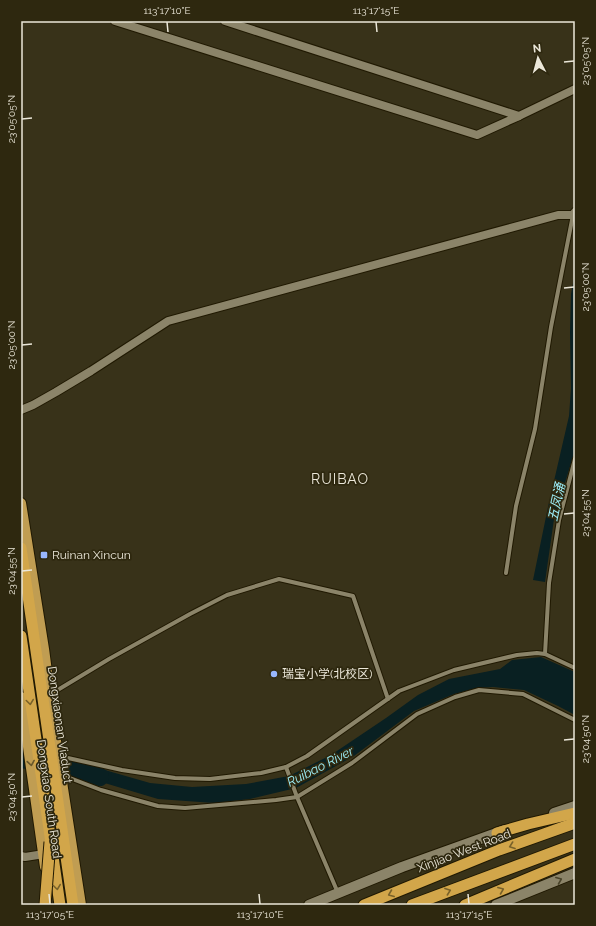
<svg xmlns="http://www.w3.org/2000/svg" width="596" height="926" viewBox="0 0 596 926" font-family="Raleway,'Noto Sans SC',sans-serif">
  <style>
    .water { fill: #092022 }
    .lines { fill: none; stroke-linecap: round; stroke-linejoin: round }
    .river { stroke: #092022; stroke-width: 18 }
    .service-casing { stroke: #201902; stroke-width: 6 }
    .minor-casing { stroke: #201902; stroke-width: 10 }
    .secondary-casing { stroke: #201902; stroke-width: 12 }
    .primary-casing { stroke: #201902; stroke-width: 12 }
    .trunk-casing { stroke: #201902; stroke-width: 13 }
    .service { stroke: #8b8469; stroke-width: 4 }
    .minor { stroke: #8b8469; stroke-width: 8 }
    .secondary { stroke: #8b8469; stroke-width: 10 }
    .primary { stroke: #c09d52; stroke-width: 10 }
    .trunk { stroke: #d2a64a; stroke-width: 11 }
    .trunk-bridge-casing { stroke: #201902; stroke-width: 13; stroke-linecap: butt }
    .trunk-bridge { stroke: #d2a64a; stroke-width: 11 }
    .oneway { stroke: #78612a }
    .oneway2 { stroke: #68572a }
    .oneway3 { stroke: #4a442a }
    .ticks { fill: none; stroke: #ebe7d9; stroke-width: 1.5 }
    .poi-dot { fill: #98b6fd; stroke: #2e280f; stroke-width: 1.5 }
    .labels { text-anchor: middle; stroke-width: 3.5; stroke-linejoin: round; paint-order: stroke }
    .poi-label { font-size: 12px; fill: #ebe7d9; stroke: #2e280f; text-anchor: start }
    .street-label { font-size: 12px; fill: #ebe7d9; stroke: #2e280f }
    .water-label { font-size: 13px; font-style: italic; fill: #9deff9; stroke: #2e280f }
    .quarter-label { font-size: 14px; letter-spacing: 1px; fill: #ebe7d9; stroke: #2e280f }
    .neatline { fill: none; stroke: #ebe7d9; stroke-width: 1.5 }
    .ticks-label { font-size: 10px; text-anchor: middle; fill: #ebe7d9 }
  </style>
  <rect width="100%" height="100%" fill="#383219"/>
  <!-- water -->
  <g class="water">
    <polygon points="575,273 575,450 554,519 545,582 533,580 548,507 569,416 571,388 570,332 571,294"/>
    <polygon points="541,657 575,672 575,715 558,706 524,690 493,687 477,688 454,694 414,711 354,756 296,788 250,799 214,803 158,799 78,775 77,762 150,783 192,787 246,784 289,776 331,755 386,718 418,695 449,679 500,669 512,660"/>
  </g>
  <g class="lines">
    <!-- river -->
    <polyline class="river" points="21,759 84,771 100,777"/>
    <defs>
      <g id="service">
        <polyline points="506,573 516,506 535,429 551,327 573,215"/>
        <polyline points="545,654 575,668"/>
        <polyline points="51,694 109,659 190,614 227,595 279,579 353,596 388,699"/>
        <polyline points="59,756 122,770 175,778 210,779 261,773 286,767 307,756 399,691 454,670 517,655 537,653 545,654 549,583 559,520 575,459"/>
        <polyline points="286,767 297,797 338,893"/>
        <polyline points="62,775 101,790 158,806 185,808 276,800 297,797 352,763 417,714 455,697 479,690 523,694 575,720"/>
      </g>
      <g id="minor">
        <polyline points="115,21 477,135 519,116 225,21"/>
        <polyline points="519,116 575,89"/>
        <polyline points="21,410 33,405 56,392 91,371 168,321 558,215 573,215 575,212"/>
        <polyline points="21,856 25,857 44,854"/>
      </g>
      <g id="secondary">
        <polyline points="554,813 575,806"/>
        <polyline points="309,905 402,867 505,830"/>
        <polyline points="496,905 575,873"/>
      </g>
      <g id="primary">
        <polyline points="21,503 44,649 58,756 81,905"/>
        <polyline points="21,697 45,867"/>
      </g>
      <g id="trunk">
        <polyline points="21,548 73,905"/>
        <polyline points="21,636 60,905"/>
        <polyline points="497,833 528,824 575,813"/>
        <polyline points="364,905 499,850 575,823"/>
        <polyline points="412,905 575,844"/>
        <polyline points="465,905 575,859"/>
      </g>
    </defs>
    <!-- service casing -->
    <use href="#service" class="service-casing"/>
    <!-- minor casing -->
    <use href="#minor" class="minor-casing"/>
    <!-- secondary casing -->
    <use href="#secondary" class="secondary-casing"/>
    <!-- primary casing -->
    <use href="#primary" class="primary-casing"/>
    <!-- trunk casing -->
    <use href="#trunk" class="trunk-casing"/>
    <!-- service -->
    <use href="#service" class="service"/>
    <!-- minor -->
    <use href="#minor" class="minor"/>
    <!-- secondary -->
    <use href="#secondary" class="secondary"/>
    <!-- primary -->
    <use href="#primary" class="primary"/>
    <!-- trunk -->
    <use href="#trunk" class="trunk"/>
    <defs>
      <polyline id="trunk-bridge" points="45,905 50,842"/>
    </defs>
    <!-- trunk-bridge casing -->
    <use href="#trunk-bridge" class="trunk-bridge-casing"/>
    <!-- trunk-bridge -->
    <use href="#trunk-bridge" class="trunk-bridge"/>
  </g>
  <!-- one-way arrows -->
  <defs><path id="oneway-chevron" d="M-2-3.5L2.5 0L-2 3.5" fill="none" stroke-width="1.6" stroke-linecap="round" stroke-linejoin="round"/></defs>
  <g class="oneway">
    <use href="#oneway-chevron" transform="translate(30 702) rotate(82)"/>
    <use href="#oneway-chevron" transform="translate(512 846) rotate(160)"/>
    <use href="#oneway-chevron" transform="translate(57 887) rotate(82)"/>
    <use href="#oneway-chevron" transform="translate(501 890) rotate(-22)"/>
    <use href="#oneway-chevron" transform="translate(448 891) rotate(-20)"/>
    <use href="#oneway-chevron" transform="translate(391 894) rotate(158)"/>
  </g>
  <use class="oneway2" href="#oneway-chevron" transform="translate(31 763) rotate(81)"/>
  <use class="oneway3" href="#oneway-chevron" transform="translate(559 880) rotate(-22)"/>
  <!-- ticks -->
  <path class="ticks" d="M 167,22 L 168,32M 376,22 L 377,32M 564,62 L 574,61M 22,119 L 32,118M 564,288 L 574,287M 22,345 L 32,344M 564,514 L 574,513M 22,571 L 32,570M 564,740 L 574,739M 22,797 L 32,796M 49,894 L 50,904M 259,894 L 260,904M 468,894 L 469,904"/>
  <!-- markers -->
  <g class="poi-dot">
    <rect x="40" y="551" width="8" height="8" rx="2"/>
    <circle cx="274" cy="674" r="4"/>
  </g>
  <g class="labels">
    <!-- poi labels -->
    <g class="poi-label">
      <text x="52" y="559">Ruinan Xincun</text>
      <text x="282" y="678">瑞宝小学(北校区)</text>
    </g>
    <!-- street labels -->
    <g class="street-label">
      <text transform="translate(60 725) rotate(82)" y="4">Dongxiaonan Viaduct</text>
      <text transform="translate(49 799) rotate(82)" y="4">Dongxiao South Road</text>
      <text transform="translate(464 851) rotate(-21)" y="4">Xinjiao West Road</text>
    </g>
    <!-- water labels -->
    <g class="water-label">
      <text transform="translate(556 502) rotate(-78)" y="5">五凤涌</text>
      <text transform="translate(320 766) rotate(-27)" y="5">Ruibao River</text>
    </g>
    <!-- quarter labels -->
    <g class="quarter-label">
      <text x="340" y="484">RUIBAO</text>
    </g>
  </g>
  <!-- border -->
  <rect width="596" height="926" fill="none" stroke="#2e280f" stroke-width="44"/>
  <!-- north arrow -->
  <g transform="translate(538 58) rotate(354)" stroke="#2e280f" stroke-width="3" paint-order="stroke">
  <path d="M0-3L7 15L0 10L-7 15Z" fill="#ebe7d9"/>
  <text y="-6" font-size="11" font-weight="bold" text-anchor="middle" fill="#ebe7d9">N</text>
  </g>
  <rect x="22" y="22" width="552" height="882" class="neatline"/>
  <g class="ticks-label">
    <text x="167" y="14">113°17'10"E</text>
    <text x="376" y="14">113°17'15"E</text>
    <text transform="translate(585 61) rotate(-90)" y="4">23°05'05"N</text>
    <text transform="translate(11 119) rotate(-90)" y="4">23°05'05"N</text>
    <text transform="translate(585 287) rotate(-90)" y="4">23°05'00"N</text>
    <text transform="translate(11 345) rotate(-90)" y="4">23°05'00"N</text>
    <text transform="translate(585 513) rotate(-90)" y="4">23°04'55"N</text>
    <text transform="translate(11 571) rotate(-90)" y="4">23°04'55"N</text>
    <text transform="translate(585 739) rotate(-90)" y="4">23°04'50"N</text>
    <text transform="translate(11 797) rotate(-90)" y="4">23°04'50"N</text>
    <text x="50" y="918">113°17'05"E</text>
    <text x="260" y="918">113°17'10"E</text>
    <text x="469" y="918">113°17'15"E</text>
  </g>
</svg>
